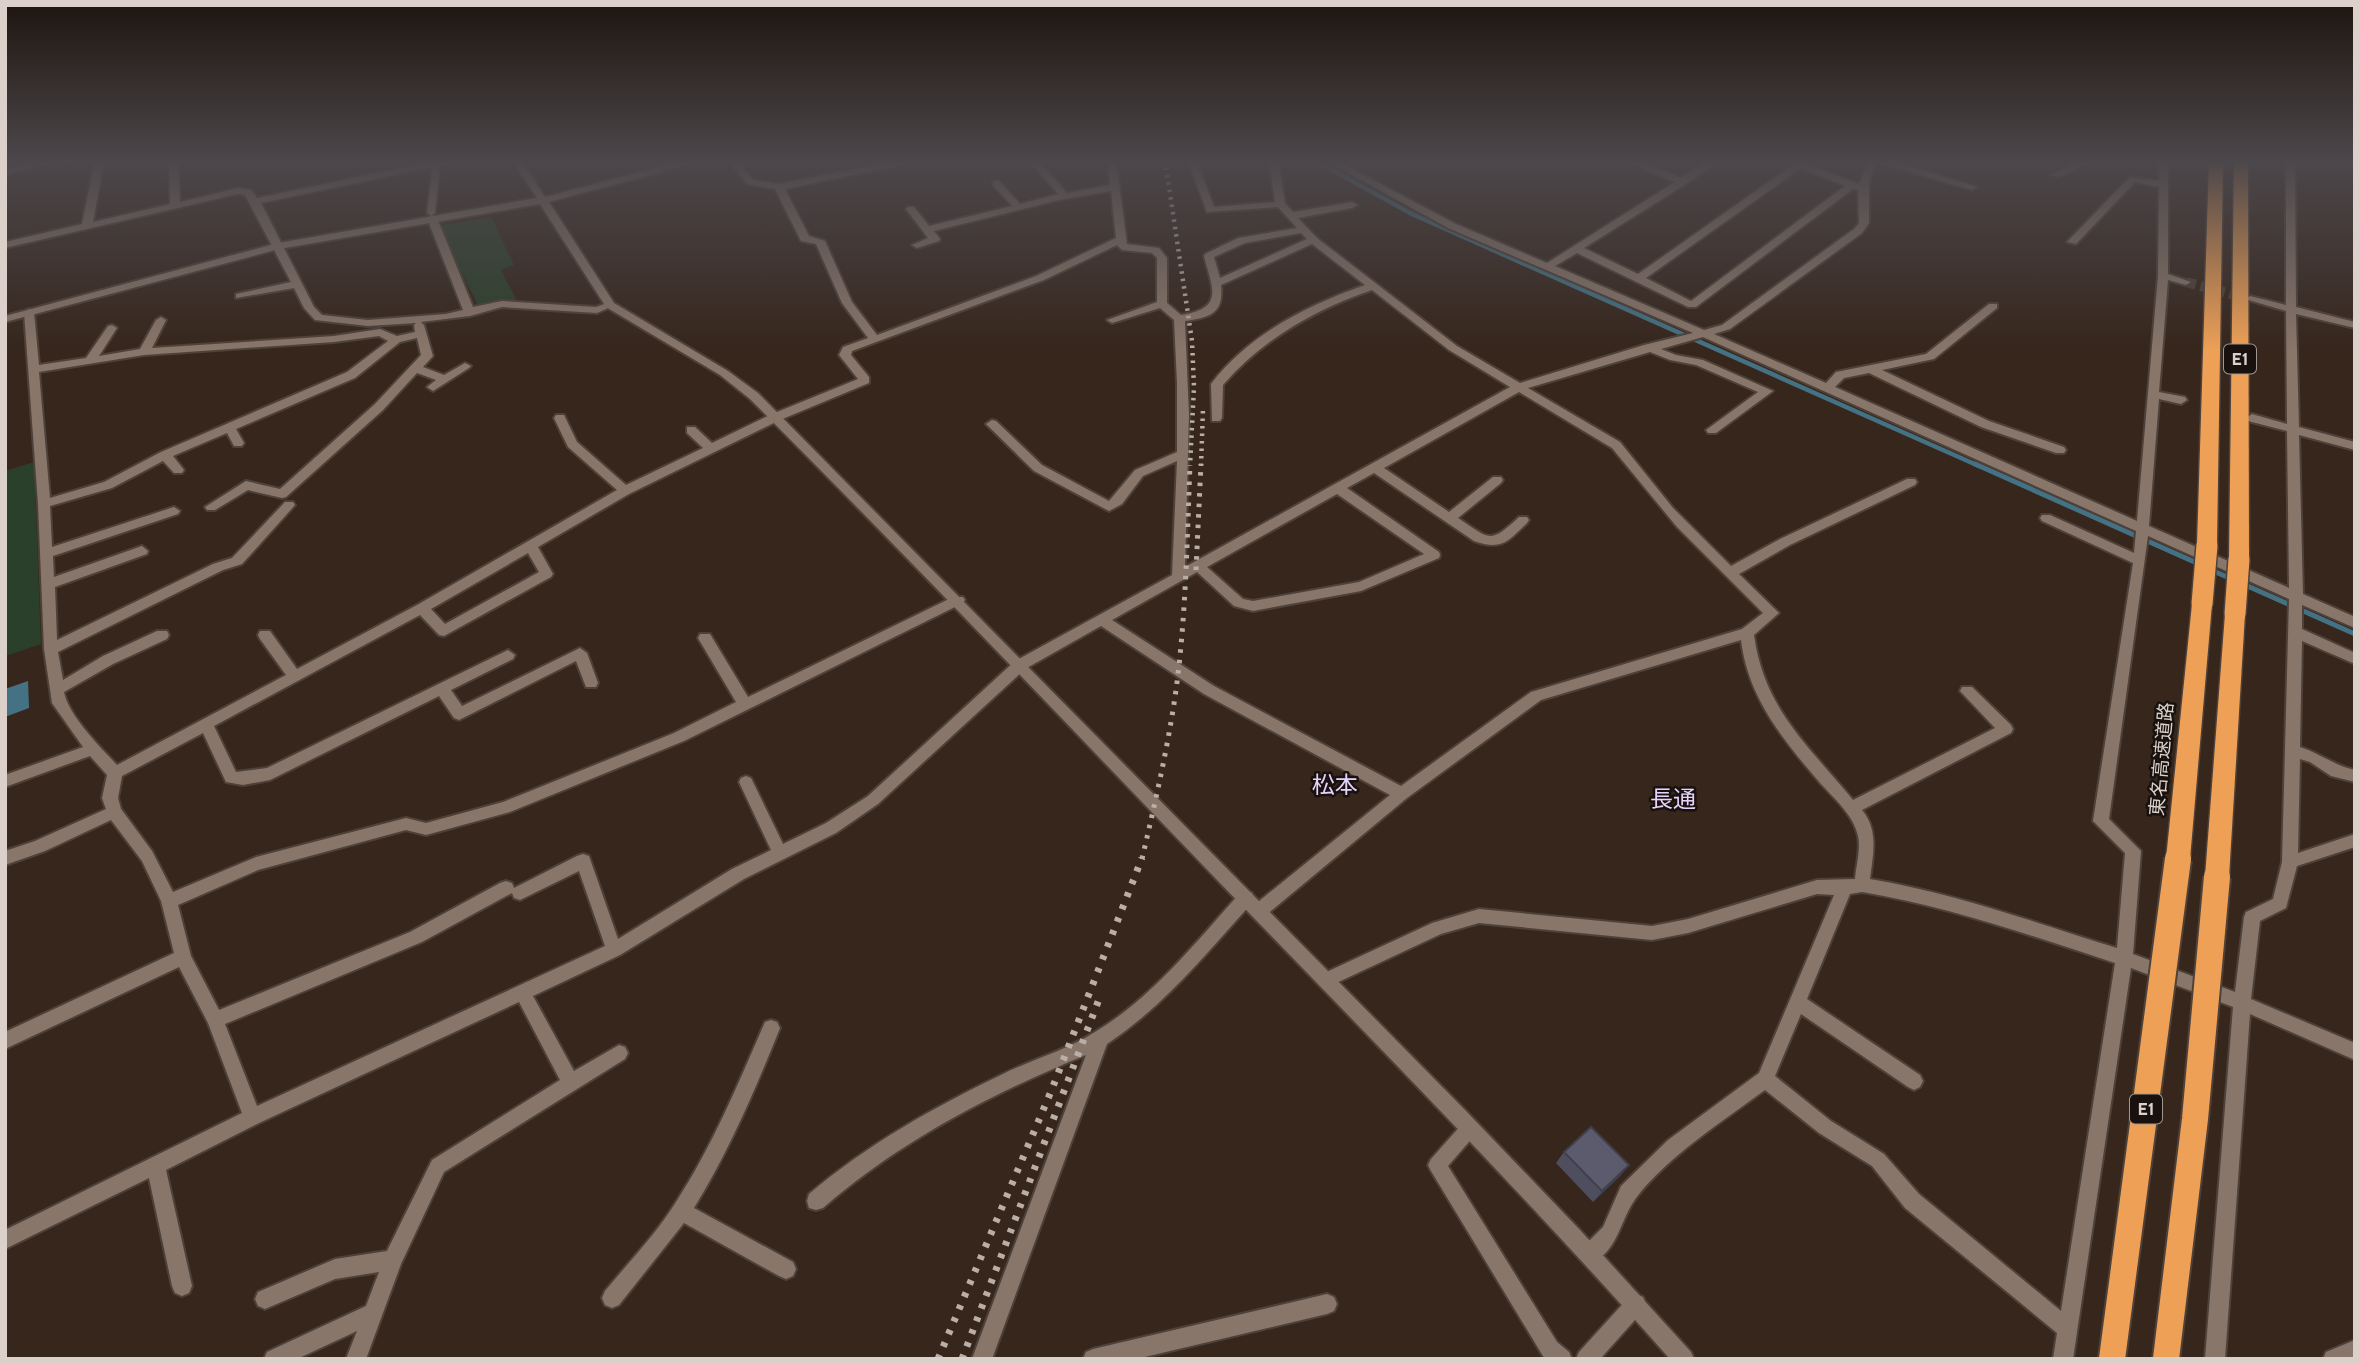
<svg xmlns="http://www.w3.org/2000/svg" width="2360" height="1364" viewBox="0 0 2360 1364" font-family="Cabin,'Noto Sans JP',sans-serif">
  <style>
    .green { fill: #2b402a }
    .water { fill: #447284 }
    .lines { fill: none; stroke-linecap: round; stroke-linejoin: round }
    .stream-far1 { stroke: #447284; stroke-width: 4.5 }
    .stream { stroke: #447284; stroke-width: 5 }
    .minor-tunnel { stroke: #4f4036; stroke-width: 10; stroke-dasharray: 10 5; stroke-linecap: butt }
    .pedestrian-casing { stroke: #4e4139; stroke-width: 4 }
    .minor-casing { stroke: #4e4139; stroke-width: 4 }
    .tertiary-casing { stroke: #4e4139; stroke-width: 4 }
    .motorway-casing { stroke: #4e4139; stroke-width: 3 }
    .pedestrian { fill: #89766a; fill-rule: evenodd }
    .minor { fill: #89766a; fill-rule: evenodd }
    .tertiary { fill: #89766a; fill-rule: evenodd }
    .motorway { fill: #eea056; fill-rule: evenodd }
    .rail-far2 { stroke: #baafa7; stroke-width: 4.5; stroke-dasharray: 2.5 5; stroke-linecap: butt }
    .rail-far1 { stroke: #baafa7; stroke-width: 5; stroke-dasharray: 3.5 7; stroke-linecap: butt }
    .rail { stroke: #baafa7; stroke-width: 7; stroke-dasharray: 4.5 9; stroke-linecap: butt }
    .motorway-bridge-far1-casing { stroke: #4e4139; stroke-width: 24; stroke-linecap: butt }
    .motorway-bridge-casing { stroke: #4e4139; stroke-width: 30; stroke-linecap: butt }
    .motorway-bridge-far1 { stroke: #eea056; stroke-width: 21 }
    .motorway-bridge { stroke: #eea056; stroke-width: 26 }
    .wall { fill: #4f4e5f }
    .shaded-wall { fill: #40404d }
    .building { fill: #5c5b6e; stroke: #40404d; stroke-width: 2 }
    .labels { text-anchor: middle; stroke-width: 5; stroke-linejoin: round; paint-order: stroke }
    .shield { fill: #18110d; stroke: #a09791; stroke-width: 2 }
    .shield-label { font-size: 18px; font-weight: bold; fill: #dbd1ca }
    .street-label { font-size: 19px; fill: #dbd1ca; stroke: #18110d }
    .quarter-label { font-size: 23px; fill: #e7d2fc; stroke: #18110d }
  </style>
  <rect width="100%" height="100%" fill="#36261c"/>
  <!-- green -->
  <g class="green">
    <polygon points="491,217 514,265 501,270 517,301 480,309 439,228 442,225"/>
    <polygon points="34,462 41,644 5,656 5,471"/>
  </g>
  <!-- water -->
  <polygon class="water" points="28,681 29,708 5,717 5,689"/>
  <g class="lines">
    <!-- stream-far1 -->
    <g class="stream-far1">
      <polyline points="1314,160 1412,214 1979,466"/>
      <polyline points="64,162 78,160"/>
    </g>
    <!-- stream -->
    <g class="stream">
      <polyline points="1975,464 2199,564"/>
      <polyline points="2211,570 2234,580"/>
      <polyline points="2243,584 2355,634"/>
    </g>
    <!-- minor-tunnel -->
    <polyline class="minor-tunnel" points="2186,282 2249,299"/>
    <defs>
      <polygon id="pedestrian" points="433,162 440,164 435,213 431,216 427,213"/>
      <g id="minor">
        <polygon points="44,160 59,160 5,175 5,169"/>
        <path d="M 95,160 L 104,160 L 93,222 L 170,204 L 169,160 L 178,160 L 180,202 L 238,188 L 251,190 L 257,198 L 440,160 L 456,160 L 452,163 L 261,203 L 314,307 L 322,315 L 368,320 L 446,314 L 463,310 L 427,218 L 432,215 L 437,218 L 473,307 L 502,301 L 596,307 L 610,302 L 615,305 L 597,313 L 502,307 L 470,316 L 421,322 L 424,325 L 433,356 L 423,367 L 444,375 L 465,363 L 471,366 L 469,368 L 433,391 L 427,387 L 436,380 L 417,373 L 383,410 L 286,497 L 282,498 L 248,490 L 215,510 L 207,510 L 205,507 L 246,481 L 280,489 L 375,404 L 421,355 L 417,338 L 400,342 L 355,378 L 236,429 L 244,443 L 242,446 L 234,446 L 227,433 L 173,456 L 184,470 L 182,473 L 174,473 L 163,461 L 112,488 L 50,506 L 52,547 L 174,507 L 180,511 L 178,514 L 53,556 L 54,577 L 142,546 L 148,551 L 147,554 L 55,587 L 57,640 L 213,564 L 232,558 L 285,502 L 293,502 L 295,505 L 242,564 L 223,570 L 58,652 L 63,680 L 103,656 L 157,631 L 167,631 L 169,635 L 167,639 L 113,664 L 64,692 C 68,715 101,748 117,765 L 286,675 L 260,639 L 258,635 L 260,631 L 270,631 L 297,669 L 417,605 L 617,490 L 568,447 L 554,418 L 556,415 L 564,415 L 577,442 L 626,485 L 703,448 L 687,433 L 687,427 L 695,427 L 712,443 L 772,414 L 858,379 L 839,355 L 843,347 L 868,338 L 842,303 L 816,244 L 801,241 L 775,189 L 747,184 L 728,160 L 737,160 L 753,180 L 779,184 L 899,160 L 915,160 L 911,163 L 785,189 L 809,236 L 825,241 L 852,302 L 877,335 L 1036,276 L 1116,238 L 1111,191 L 1059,200 L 934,231 L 940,239 L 939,241 L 917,248 L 912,245 L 928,238 L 906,209 L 908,207 L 914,207 L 929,226 L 1012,206 L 993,185 L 993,181 L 999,181 L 1020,204 L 1058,194 L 1032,164 L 1037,161 L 1040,162 L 1067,193 L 1110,185 L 1107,160 L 1116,160 L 1127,244 L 1159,248 L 1167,258 L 1167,303 L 1181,315 C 1224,308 1213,290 1204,256 L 1205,254 L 1238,238 L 1297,228 L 1278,207 L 1207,212 L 1190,166 L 1181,160 L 1192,160 L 1197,163 L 1214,207 L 1275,202 L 1269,160 L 1278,160 L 1285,203 L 1293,212 L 1352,202 L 1357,205 L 1352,208 L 1298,218 L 1317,238 L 1457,346 L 1520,383 L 1644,345 L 1693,333 L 1448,228 L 1325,160 L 1335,160 L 1456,224 L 1547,263 L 1675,182 L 1626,162 L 1625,160 L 1636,160 L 1681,178 L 1710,160 L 1720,160 L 1686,184 L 1584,248 L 1638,274 L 1800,160 L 1810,160 L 1807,164 L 1859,184 L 1869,160 L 1888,160 L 1977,187 L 1972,190 L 1876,162 L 1869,182 L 1869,223 L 1862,233 L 1730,329 L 1714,334 L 1826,383 L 1836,372 L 1926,354 L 1989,304 L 1997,304 L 1997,308 L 1934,359 L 1882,370 L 1989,421 L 2064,447 L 2066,450 L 2064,453 L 2056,453 L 1981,427 L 1869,373 L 1844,378 L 1835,387 L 2137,521 L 2158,276 L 2159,187 L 2135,182 L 2076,244 L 2067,242 L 2130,177 L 2159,181 L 2159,160 L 2168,160 L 2168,274 L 2191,282 L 2186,285 L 2168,280 L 2159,392 L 2185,397 L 2187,400 L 2181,404 L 2159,399 L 2149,526 L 2289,588 L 2287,431 L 2248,421 L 2246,418 L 2252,414 L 2287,424 L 2286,311 L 2245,299 L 2250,296 L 2286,305 L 2286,160 L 2295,160 L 2296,307 L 2355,322 L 2355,328 L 2296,314 L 2299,427 L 2355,442 L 2355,450 L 2299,435 L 2303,594 L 2355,617 L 2355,628 L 2302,605 L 2302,629 L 2355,653 L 2355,664 L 2302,641 L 2300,747 C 2319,753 2335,766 2355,770 L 2355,782 L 2331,776 L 2310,762 L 2300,759 L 2298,853 L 2355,834 L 2355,847 L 2297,866 L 2286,908 L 2260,921 L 2251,999 L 2355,1043 L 2355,1060 L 2250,1014 L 2225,1359 L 2205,1359 L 2233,1007 L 2131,968 L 2073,1359 L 2053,1359 L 2057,1333 L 1905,1208 L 1872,1166 L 1819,1133 L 1765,1090 C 1723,1121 1667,1157 1636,1198 C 1619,1221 1619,1251 1590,1264 L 1583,1261 L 1580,1254 L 1583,1247 L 1603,1227 L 1621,1186 L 1668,1140 L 1759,1073 L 1834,895 L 1817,894 L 1688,933 L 1652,940 L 1479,923 L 1441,934 L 1332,985 L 1326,988 L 1320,985 L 1318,980 L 1320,975 L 1432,923 L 1479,909 L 1652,926 L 1688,919 L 1817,880 L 1855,879 C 1856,866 1861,849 1858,836 C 1854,816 1835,799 1821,784 C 1784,741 1748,698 1741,640 L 1541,700 L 1407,798 L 1265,916 L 1259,918 L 1253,916 L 1251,911 L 1253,906 L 1390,795 L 1204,694 L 1101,626 L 1025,669 L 878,804 L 836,833 L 744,879 L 620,955 L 533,996 L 574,1071 L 619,1045 L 625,1047 L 628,1053 L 625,1059 L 444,1172 L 401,1264 L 366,1359 L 346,1359 L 357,1331 L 297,1359 L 264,1359 L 267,1352 L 366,1306 L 379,1272 L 335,1279 L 265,1309 L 258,1306 L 255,1299 L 258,1292 L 335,1259 L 387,1251 L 432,1160 L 560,1080 L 519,1002 L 259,1123 L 166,1170 L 192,1286 L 189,1293 L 182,1296 L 175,1293 L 172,1286 L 149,1178 L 5,1249 L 5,1230 L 242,1113 L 208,1023 L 179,967 L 5,1049 L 5,1032 L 174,953 L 161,901 L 142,861 L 111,820 L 45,851 L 5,865 L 5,851 L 35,841 L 106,809 L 102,798 L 107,775 L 90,756 L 5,787 L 5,775 L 83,747 L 52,703 L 44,649 L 38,504 L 24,312 L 29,309 L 34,312 L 39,365 L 86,358 L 108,326 L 112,325 L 117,328 L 99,356 L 140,349 L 156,320 L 161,317 L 166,320 L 152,348 L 334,336 L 380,329 L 397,336 L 415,332 L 414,325 L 416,323 L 368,326 L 315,320 L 304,308 L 294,288 L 236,298 L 236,294 L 291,282 L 245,195 L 238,194 L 5,248 L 5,242 L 82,224 ZM 1801,168 L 1845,186 L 1691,301 L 1646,278 ZM 1853,189 L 1858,190 L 1859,223 L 1854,229 L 1722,325 L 1704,330 L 1555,266 L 1577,253 L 1688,307 L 1696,307 ZM 1301,233 L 1307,239 L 1220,278 L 1214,257 L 1245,243 ZM 1312,244 L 1365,285 C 1308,305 1249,334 1211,384 L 1212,421 L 1220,421 L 1222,418 L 1223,385 C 1263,339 1314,310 1372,290 L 1449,350 L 1510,387 L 1185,567 L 1189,415 L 1185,321 C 1210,317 1224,314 1221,285 ZM 1117,245 L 1122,250 L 1152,253 L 1157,258 L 1157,302 L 1107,320 L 1112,323 L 1160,308 L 1174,320 L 1177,383 L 1177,452 L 1135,470 L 1109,501 L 1042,465 L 996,421 L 992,420 L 986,424 L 1034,471 L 1109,511 L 1122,504 L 1143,476 L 1177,461 L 1172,575 L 1015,661 L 868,796 L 826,823 L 783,844 L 751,778 L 746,776 L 741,778 L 739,782 L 771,850 L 732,869 L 618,939 L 589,856 L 583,854 L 577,856 L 514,888 L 512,893 L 514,898 L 520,900 L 579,871 L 605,946 L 257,1106 L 225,1024 L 422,942 L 512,893 L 514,888 L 512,883 L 506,881 L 500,883 L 410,932 L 219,1010 L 191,956 L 178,905 L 258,870 L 406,830 L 426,835 L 510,812 L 684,741 L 963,603 L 965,600 L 963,597 L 953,597 L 748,697 L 710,634 L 700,634 L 698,638 L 736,702 L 674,733 L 503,802 L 426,823 L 406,818 L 256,857 L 173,892 L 152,851 L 121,809 L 118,798 L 122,776 L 203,733 L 226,782 L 243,785 L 270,780 L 439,696 L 454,718 L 459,720 L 576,661 L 586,687 L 596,687 L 598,683 L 587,653 L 580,648 L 462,706 L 451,690 L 513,659 L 515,655 L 508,650 L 267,768 L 236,772 L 214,726 L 420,615 L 439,635 L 444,636 L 551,577 L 553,574 L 538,547 L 629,494 L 780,420 L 869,383 L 869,377 L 851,355 L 852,351 L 1044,280 ZM 379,336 L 388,341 L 347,372 L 161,452 L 104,482 L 50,498 L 39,372 L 144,355 L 334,342 ZM 1703,337 L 2136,531 L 2134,553 L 2050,515 L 2042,515 L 2040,518 L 2042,521 L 2133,563 L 2093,821 L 2125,853 L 2117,948 C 2036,923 1954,893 1870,879 C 1873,855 1879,830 1862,810 L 2011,733 L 2013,729 L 2011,725 L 1972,687 L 1962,687 L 1960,691 L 1995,728 L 1853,800 C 1808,745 1764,709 1754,635 L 1779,613 L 1739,574 L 1790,545 L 1915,485 L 1917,482 L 1915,479 L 1907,479 L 1780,539 L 1731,566 L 1673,508 L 1620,442 L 1528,388 L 1650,352 L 1670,360 L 1696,365 L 1758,392 L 1706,430 L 1708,433 L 1716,433 L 1773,391 L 1703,360 L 1676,355 L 1661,349 ZM 1519,392 L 1612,448 L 1677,527 L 1763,613 L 1742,629 L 1531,692 L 1401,786 L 1214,686 L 1112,620 L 1197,572 L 1234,606 L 1253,611 L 1361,591 L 1439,558 L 1440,555 L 1439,552 L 1347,488 L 1374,473 L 1474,541 C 1502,551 1508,541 1527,523 L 1529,520 L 1527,517 L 1519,517 C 1489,545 1490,539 1458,518 L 1501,483 L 1503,480 L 1501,477 L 1493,477 L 1449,512 L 1384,468 ZM 1337,494 L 1424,554 L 1359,582 L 1253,601 L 1243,599 L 1207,567 ZM 2148,536 L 2289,599 L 2282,862 L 2273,899 L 2246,912 L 2244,917 L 2235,992 L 2133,954 L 2141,851 L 2109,819 ZM 528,553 L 539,572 L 445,624 L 431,609 ZM 1862,892 C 1948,906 2032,936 2115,963 L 2061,1311 L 1919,1194 L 1884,1154 L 1831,1121 L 1775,1076 L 1801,1014 L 1908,1087 L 1914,1090 L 1920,1087 L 1923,1081 L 1920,1075 L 1807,999 L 1850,894 Z"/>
        <polygon points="996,160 1012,160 1007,163"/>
        <polygon points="2081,160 2093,160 2059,177 2051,175"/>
        <path d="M 1246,891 L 1252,893 L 1254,898 L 1252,903 C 1206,954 1164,1006 1107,1044 L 992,1359 L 972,1359 L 1086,1055 C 991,1094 900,1141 823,1208 L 816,1210 L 809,1208 L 807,1201 L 809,1194 C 868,1144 934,1107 1003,1074 C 1033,1059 1067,1050 1095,1032 C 1153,997 1195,943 1240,893 Z"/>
        <path d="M 771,1020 L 777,1022 L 780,1028 C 755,1090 729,1151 694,1208 L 793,1262 L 796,1269 L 793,1276 L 786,1279 L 779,1276 L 684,1223 L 619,1305 L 612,1308 L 605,1305 L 602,1298 L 605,1291 C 629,1262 656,1234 676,1202 C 713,1145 738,1084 765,1022 Z"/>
        <polygon points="1469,1120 1475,1123 1478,1129 1475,1135 1448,1166 1557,1342 1569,1352 1572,1359 1546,1359 1543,1356 1431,1171 1428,1165 1431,1159 1463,1123"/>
        <polygon points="1327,1294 1334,1297 1337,1304 1334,1311 1327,1314 1136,1359 1083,1359 1086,1352 1093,1349"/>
        <polygon points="1636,1294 1643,1297 1646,1304 1643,1311 1600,1359 1576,1359 1579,1352 1629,1297"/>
        <polygon points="2355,1340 2355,1359 2323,1359 2326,1352"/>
      </g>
      <path id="tertiary" d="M 512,160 L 521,160 L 545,197 L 686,160 L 699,160 L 698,162 L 549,202 L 614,303 L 728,371 L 758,393 L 1466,1111 L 1580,1230 L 1691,1352 L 1694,1359 L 1670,1359 C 1525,1195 1372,1040 1220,883 C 1064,721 909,558 750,399 L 720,375 L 606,307 L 540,204 L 279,249 L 5,322 L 5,316 L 278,243 L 537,198 Z"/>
      <g id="motorway">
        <polygon points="2209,160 2223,160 2217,545 2214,550 2200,550 2197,545"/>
        <polygon points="2234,160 2248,160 2249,559 2246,564 2232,564 2229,559"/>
        <polygon points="2202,597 2209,599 2212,604 2190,859 2186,866 2178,869 2170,866 2166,859 2192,604 2195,599"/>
        <polygon points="2235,607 2242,609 2245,614 2229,877 2225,884 2217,887 2209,884 2205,877 2225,614 2228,609"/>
      </g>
    </defs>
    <!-- pedestrian casing -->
    <use href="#pedestrian" class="pedestrian-casing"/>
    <!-- minor casing -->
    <use href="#minor" class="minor-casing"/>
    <!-- tertiary casing -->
    <use href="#tertiary" class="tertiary-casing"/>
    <!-- motorway casing -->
    <use href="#motorway" class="motorway-casing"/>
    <!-- pedestrian -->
    <use href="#pedestrian" class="pedestrian"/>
    <!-- minor -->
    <use href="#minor" class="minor"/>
    <!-- tertiary -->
    <use href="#tertiary" class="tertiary"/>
    <!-- motorway -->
    <use href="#motorway" class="motorway"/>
    <!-- rail-far2 -->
    <g class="rail-far2">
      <polyline points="1165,160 1192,341 1194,387 1190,466"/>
      <polyline points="1201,466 1203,409"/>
    </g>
    <!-- rail-far1 -->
    <g class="rail-far1">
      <polyline points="1196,570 1201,464"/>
      <path d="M 1142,859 C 1155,803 1168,747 1176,690 C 1186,616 1187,540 1190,464"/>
    </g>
    <!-- rail -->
    <g class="rail">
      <polyline points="938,1359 1052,1089 1142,858"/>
      <polyline points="962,1359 1101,994"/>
    </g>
    <defs>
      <g id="motorway-bridge-far1">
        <polyline points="2202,604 2207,545"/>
        <polyline points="2235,614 2239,559"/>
      </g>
      <g id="motorway-bridge">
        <polyline points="2112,1359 2178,859"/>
        <polyline points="2166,1359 2195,1119 2217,877"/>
      </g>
    </defs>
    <!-- motorway-bridge-far1 casing -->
    <use href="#motorway-bridge-far1" class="motorway-bridge-far1-casing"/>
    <!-- motorway-bridge casing -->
    <use href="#motorway-bridge" class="motorway-bridge-casing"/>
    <!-- motorway-bridge-far1 -->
    <use href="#motorway-bridge-far1" class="motorway-bridge-far1"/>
    <!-- motorway-bridge -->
    <use href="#motorway-bridge" class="motorway-bridge"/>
  </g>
  <!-- wall -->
  <polygon class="wall" points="1564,1152 1629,1165 1620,1176 1593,1202 1556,1163"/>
  <!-- shaded-wall -->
  <polygon class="shaded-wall" points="1629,1165 1620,1176 1593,1202 1602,1191"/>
  <!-- building -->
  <polygon class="building" points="1591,1127 1629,1165 1602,1191 1564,1152"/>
  <!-- sky -->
  <linearGradient id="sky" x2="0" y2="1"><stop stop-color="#1e150f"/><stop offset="0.46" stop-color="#4c474b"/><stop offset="1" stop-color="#4c474b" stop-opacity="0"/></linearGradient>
  <rect width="2360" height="351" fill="url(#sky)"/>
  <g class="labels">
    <!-- shield labels -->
    <g class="shield">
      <rect x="2224" y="344.5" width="32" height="29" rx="5"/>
      <rect x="2130" y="1094.5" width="32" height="29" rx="5"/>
    </g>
    <g class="shield-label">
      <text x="2240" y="365">E1</text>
      <text x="2146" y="1115">E1</text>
    </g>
    <!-- street labels -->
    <g class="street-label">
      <text transform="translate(2161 759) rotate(-85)" y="7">東名高速道路</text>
    </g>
    <!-- quarter labels -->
    <g class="quarter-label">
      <text x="1335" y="793">松本</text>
      <text x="1673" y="807">長通</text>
    </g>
  </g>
  <!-- border -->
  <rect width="2360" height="1364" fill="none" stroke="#dbd1ca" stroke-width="14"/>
</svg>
